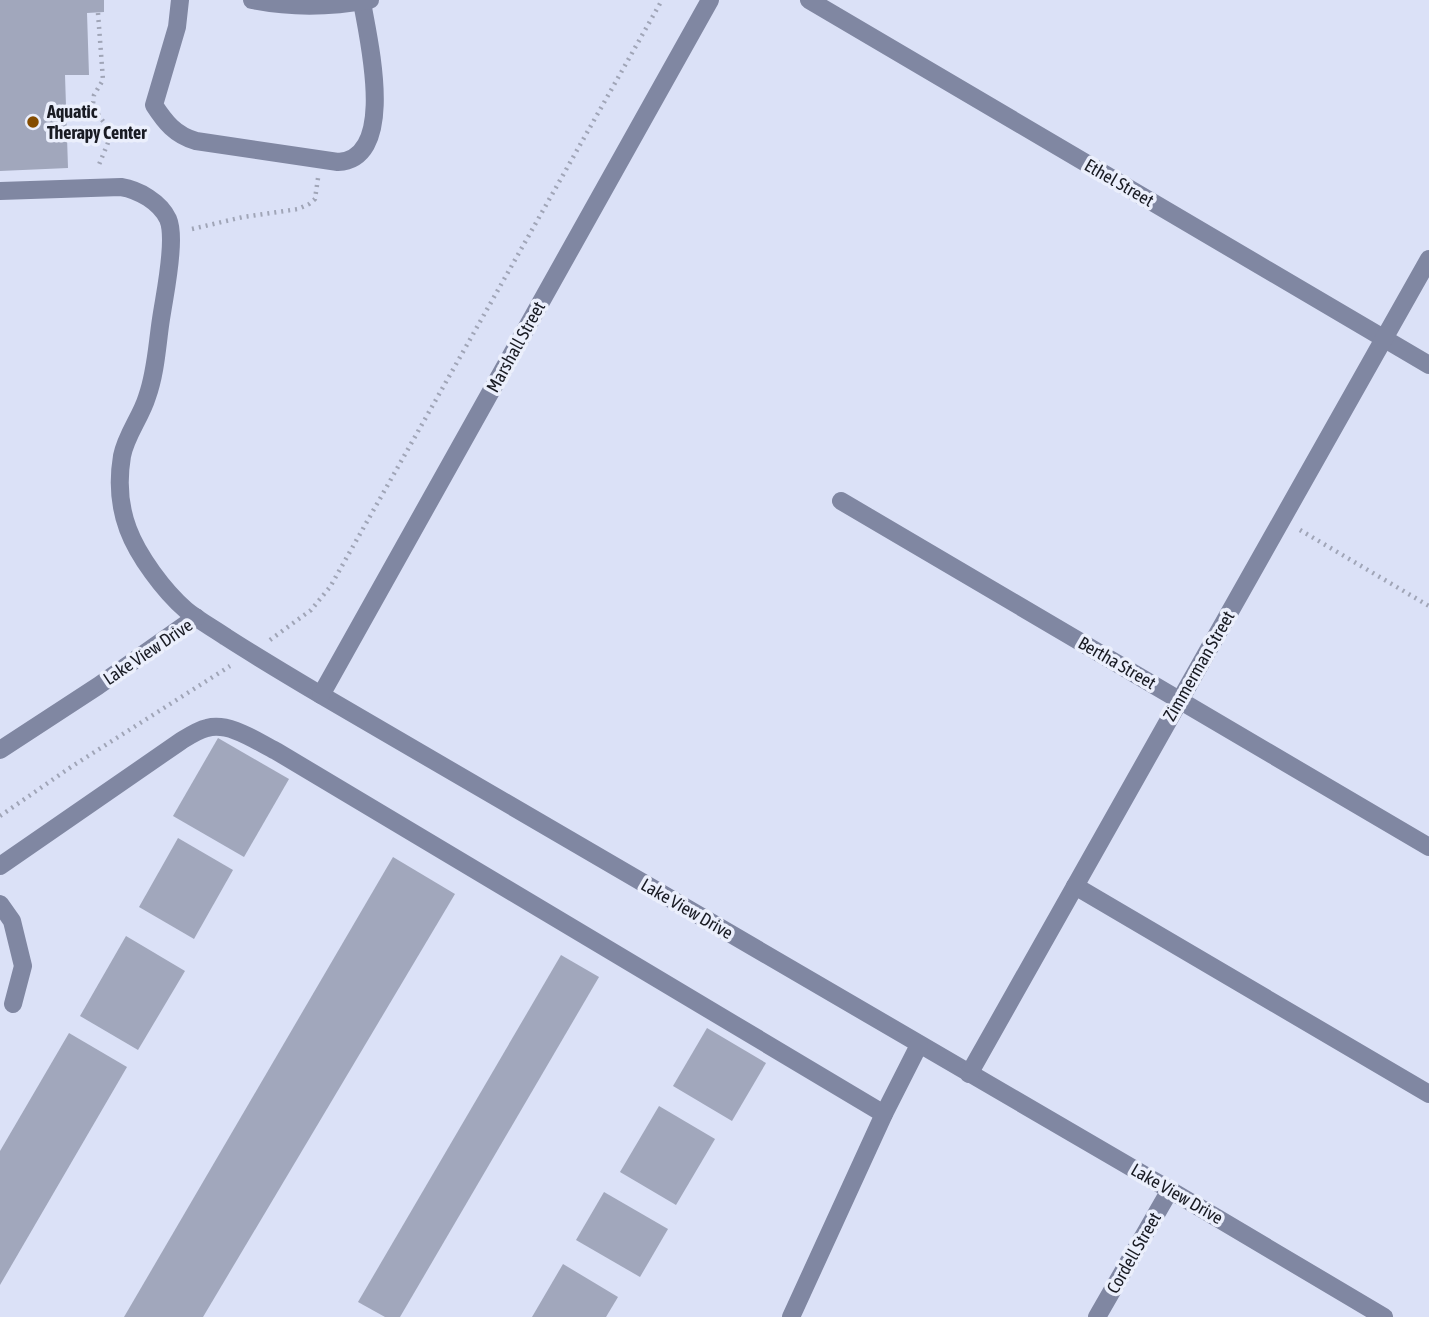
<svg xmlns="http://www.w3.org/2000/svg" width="1429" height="1317" viewBox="0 0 1429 1317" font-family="'Asap Condensed',sans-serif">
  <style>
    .building { fill: #a1a7bc }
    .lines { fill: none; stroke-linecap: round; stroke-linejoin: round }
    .path { stroke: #a0a5b7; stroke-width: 4.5; stroke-dasharray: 2 5; stroke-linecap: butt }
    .minor { stroke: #8087a2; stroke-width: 18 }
    .poi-dot { fill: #844c00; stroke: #ebeffc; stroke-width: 2.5 }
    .labels { text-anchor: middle; stroke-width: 7; stroke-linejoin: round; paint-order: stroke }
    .poi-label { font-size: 18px; font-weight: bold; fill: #191b23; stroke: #ebeffc; text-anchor: start }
    .street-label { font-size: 18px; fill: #191b23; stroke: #ebeffc }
  </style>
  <rect width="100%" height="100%" fill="#dbe1f7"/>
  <!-- building -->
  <g class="building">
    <polygon points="0,0 104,0 104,12 87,13 89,75 65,75 68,168 0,171"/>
    <polygon points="218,738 289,779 244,857 173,816"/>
    <polygon points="178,838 233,870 194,939 139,907"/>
    <polygon points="393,857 455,894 203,1317 124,1317"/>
    <polygon points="126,936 185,971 138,1050 80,1016"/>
    <polygon points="561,955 599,977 400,1317 385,1317 358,1302"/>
    <polygon points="707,1028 766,1063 732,1121 673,1086"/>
    <polygon points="69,1033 127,1067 0,1285 0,1151"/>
    <polygon points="659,1106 715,1139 676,1205 620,1172"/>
    <polygon points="604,1192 668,1229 640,1277 576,1240"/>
    <polygon points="563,1264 618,1297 606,1317 532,1317"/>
  </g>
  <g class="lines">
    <!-- path -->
    <g class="path">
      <polyline points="98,13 103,80 94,95 93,104 99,116 113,134 110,138 98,167"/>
      <polyline points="192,229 243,217 298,209 309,204 315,199 318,178"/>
      <polyline points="1300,530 1429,606"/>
      <polyline points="270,640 311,610 330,587 662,0"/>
      <polyline points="0,816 71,767 230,666"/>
    </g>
    <!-- minor -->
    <g class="minor">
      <path d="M 180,0 L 177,27 L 154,105 C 165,122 175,135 196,141 L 338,162 C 398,159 368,38 362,2"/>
      <path d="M 252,0 C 291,8 332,7 370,0"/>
      <polyline points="809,0 1429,365"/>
      <path d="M 0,191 L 121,187 C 139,190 160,202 168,219 C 171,226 171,233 171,240 C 171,266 165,293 161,319 C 157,345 156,372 147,397 C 141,417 126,435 122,456 C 118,480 119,505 128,529 C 138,556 164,591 186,610 C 198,620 213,628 226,637 C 257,657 289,676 321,695 L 1170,1190 L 1384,1317"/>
      <polyline points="841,501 1429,847"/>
      <polyline points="321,695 710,0"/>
      <polyline points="0,750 98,686 196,617"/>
      <path d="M 0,866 L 181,741 C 189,736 198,730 207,728 C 230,722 256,741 276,751 L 884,1114"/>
      <polyline points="1075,886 1429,1094"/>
      <polyline points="0,904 12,921 23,966 13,1004"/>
      <polyline points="969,1074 1429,259"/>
      <polyline points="791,1317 884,1114 919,1045"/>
      <polyline points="1097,1317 1170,1190"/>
    </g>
  </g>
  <!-- markers -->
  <circle class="poi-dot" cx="33" cy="122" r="7"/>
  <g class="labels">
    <!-- poi labels -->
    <g class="poi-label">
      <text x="47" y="118">Aquatic<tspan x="47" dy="21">Therapy Center</tspan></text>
    </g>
    <!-- street labels -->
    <g class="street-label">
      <text transform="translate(1119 183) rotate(30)" y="6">Ethel Street</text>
      <text transform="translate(516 347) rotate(-61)" y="6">Marshall Street</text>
      <text transform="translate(148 652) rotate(-34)" y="6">Lake View Drive</text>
      <text transform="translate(1117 663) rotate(30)" y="6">Bertha Street</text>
      <text transform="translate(1199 666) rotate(-60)" y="6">Zimmerman Street</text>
      <text transform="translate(687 909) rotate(30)" y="6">Lake View Drive</text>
      <text transform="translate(1177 1194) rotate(30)" y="6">Lake View Drive</text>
      <text transform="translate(1134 1253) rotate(-60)" y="6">Cordell Street</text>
    </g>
  </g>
</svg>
